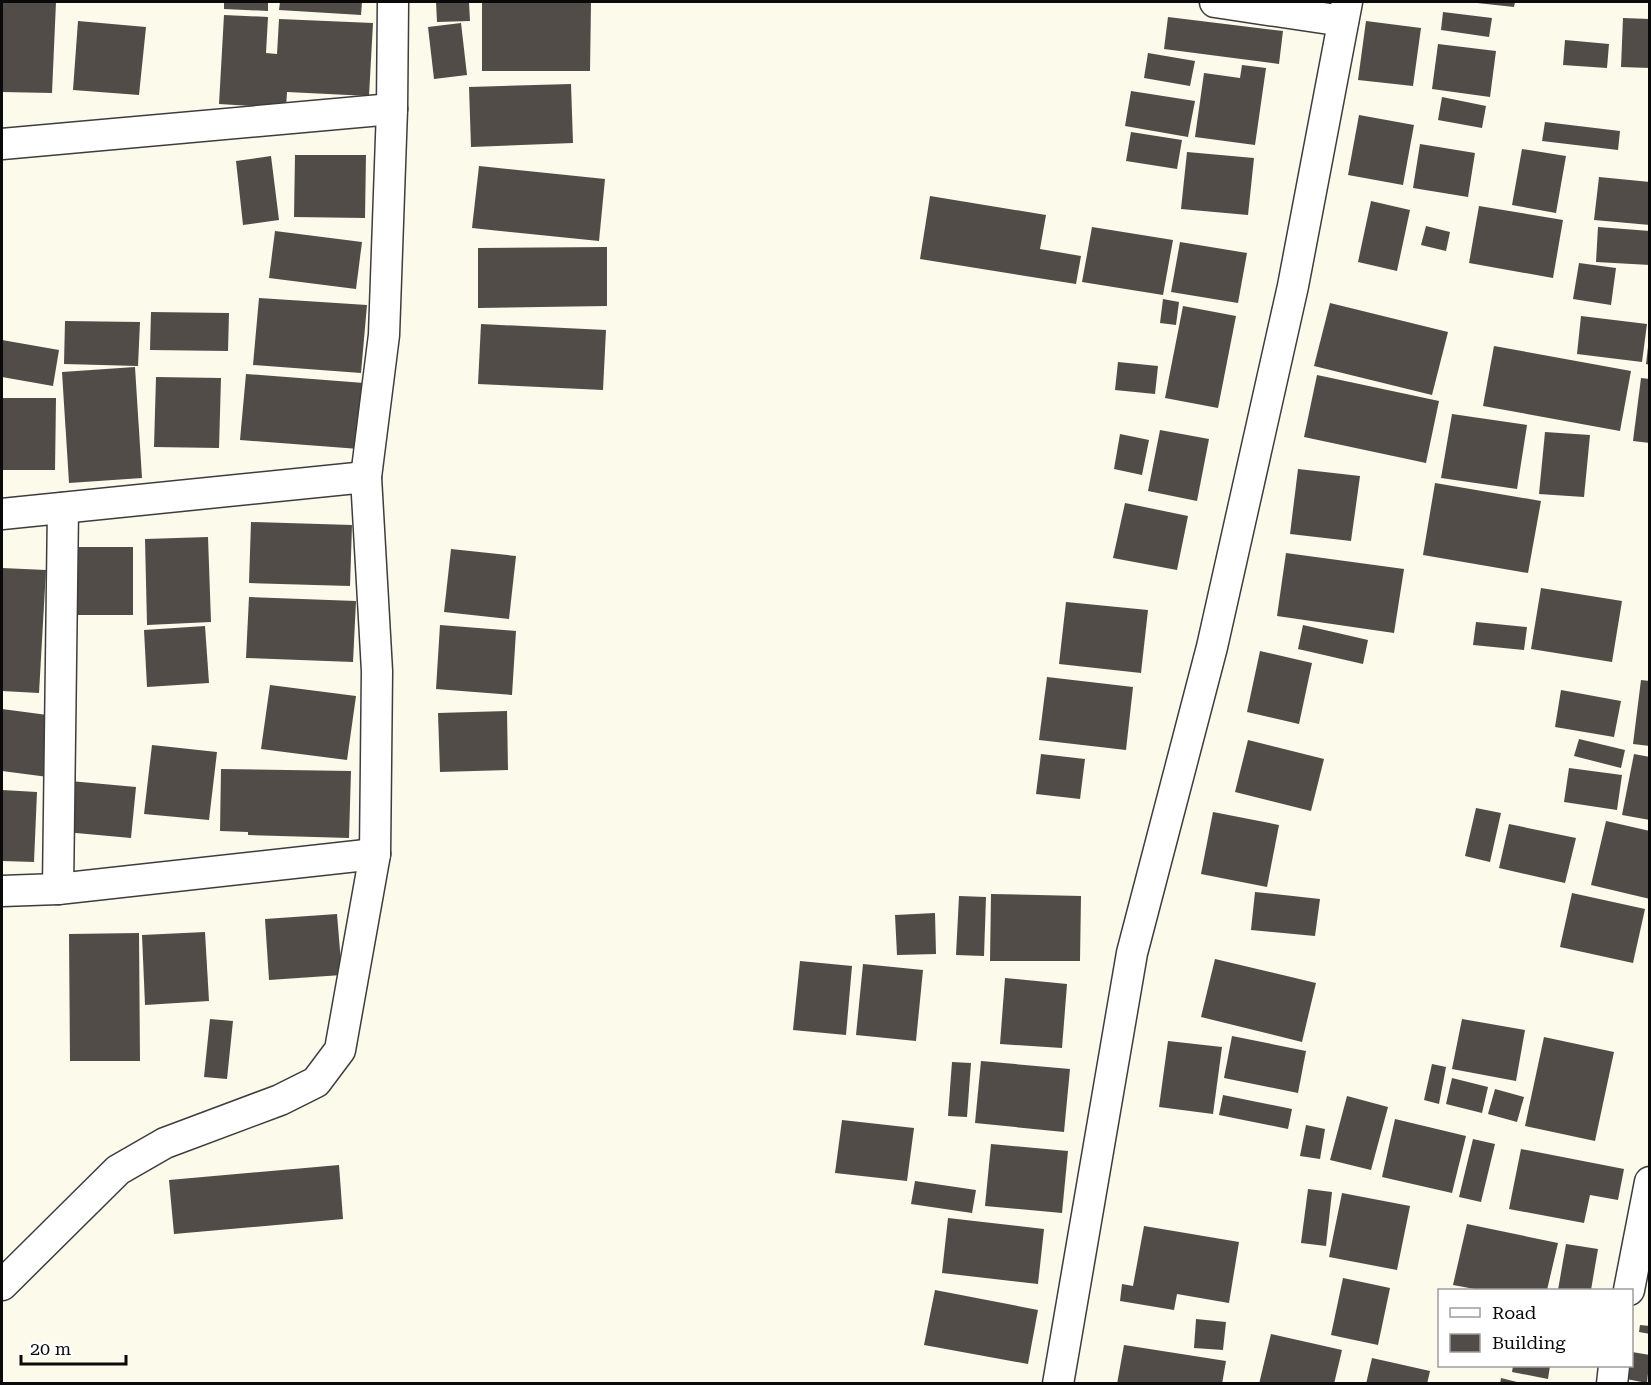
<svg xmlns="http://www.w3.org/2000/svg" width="1651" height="1385" viewBox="0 0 1651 1385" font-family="'Roboto Serif',serif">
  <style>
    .building { fill: #514c48 }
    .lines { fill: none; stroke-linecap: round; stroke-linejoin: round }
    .street-casing { stroke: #3d3d3d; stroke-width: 33 }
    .street { stroke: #fff; stroke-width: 30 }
  </style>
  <rect width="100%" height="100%" fill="#fcfaea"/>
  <!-- building -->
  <g class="building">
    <polygon points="2,2 56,2 52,93 2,92"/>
    <polygon points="224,2 268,2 268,11 224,9"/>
    <polygon points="280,2 362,2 361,15 279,10"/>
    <polygon points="436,2 469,2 470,21 437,22"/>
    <polygon points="1478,2 1515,2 1514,7 1477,3"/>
    <polygon points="482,3 591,3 590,71 482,71"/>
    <polygon points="1443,12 1492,18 1489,37 1441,30"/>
    <polygon points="224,15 268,17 266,53 277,54 279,19 373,23 369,96 287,92 286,108 219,104"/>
    <polygon points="1168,17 1283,31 1279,64 1164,49"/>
    <polygon points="1623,18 1650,19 1650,68 1621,67"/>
    <polygon points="78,21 146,27 139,95 73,90"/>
    <polygon points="1366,21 1421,28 1413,86 1358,80"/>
    <polygon points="461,23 467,75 434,79 428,27"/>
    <polygon points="1565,40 1609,44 1607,68 1563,65"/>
    <polygon points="1438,44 1496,51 1490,97 1432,89"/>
    <polygon points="1148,53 1195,61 1190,86 1144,78"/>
    <polygon points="1242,65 1266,68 1255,145 1195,137 1204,73 1240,78"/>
    <polygon points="571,84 573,143 471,147 469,87"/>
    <polygon points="1131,91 1195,101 1188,137 1125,126"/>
    <polygon points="1442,97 1486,106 1482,128 1438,120"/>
    <polygon points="1359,115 1414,125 1403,185 1348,175"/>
    <polygon points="1545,122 1620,131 1618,150 1542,141"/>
    <polygon points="1131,132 1182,140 1177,169 1126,161"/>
    <polygon points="1420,144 1475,153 1468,197 1413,188"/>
    <polygon points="1522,149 1566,156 1556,213 1512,205"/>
    <polygon points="1187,152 1254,158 1248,215 1181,209"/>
    <polygon points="295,155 366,155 365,218 294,217"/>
    <polygon points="271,156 279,220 243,225 236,161"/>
    <polygon points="479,166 605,179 599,241 472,228"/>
    <polygon points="1599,177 1650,182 1650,225 1594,220"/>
    <polygon points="930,196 1046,215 1040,249 1081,256 1076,284 920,259"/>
    <polygon points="1371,201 1410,210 1397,271 1358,262"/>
    <polygon points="1479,206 1563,220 1553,278 1469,263"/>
    <polygon points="1426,226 1450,232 1446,251 1421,245"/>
    <polygon points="1092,227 1173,240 1163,295 1082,282"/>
    <polygon points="1598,227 1650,231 1650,265 1596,262"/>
    <polygon points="275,231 362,242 356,289 269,278"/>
    <polygon points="1180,242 1247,253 1238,303 1171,292"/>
    <polygon points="607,247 607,306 478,308 478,248"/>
    <polygon points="1579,263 1616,268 1611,305 1573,299"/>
    <polygon points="259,298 367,305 361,373 253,365"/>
    <polygon points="1163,299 1179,302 1176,325 1160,323"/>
    <polygon points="1330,303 1448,332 1432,395 1314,366"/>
    <polygon points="1183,306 1236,316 1218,408 1165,398"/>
    <polygon points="151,312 229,313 228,351 150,350"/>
    <polygon points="1581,316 1647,324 1642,362 1577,354"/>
    <polygon points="65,321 140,322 138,366 64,364"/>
    <polygon points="481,324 606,330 603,390 478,384"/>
    <polygon points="2,340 59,350 53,386 2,377"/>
    <polygon points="1494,346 1631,371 1620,431 1483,406"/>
    <polygon points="1648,347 1650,347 1650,365 1646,364"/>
    <polygon points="1118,362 1158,366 1155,394 1115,390"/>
    <polygon points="135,367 142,478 69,483 62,372"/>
    <polygon points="246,374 364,383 359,449 240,440"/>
    <polygon points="1317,375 1439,401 1426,463 1304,437"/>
    <polygon points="156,377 221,378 219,448 154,447"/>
    <polygon points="1641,378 1650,379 1650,443 1633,441"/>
    <polygon points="2,398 56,398 55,470 2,470"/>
    <polygon points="1452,414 1527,425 1517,489 1441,478"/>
    <polygon points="1160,430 1209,439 1197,501 1148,491"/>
    <polygon points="1545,432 1590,435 1584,497 1539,494"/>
    <polygon points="1120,434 1149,440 1142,475 1114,469"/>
    <polygon points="1298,469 1360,476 1351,541 1290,534"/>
    <polygon points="1435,483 1541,501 1528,573 1423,555"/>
    <polygon points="1125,503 1188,516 1177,570 1113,558"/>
    <polygon points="251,522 352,525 350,586 249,583"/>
    <polygon points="208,537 211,622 147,625 145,539"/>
    <rect x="71" y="547" width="62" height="68"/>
    <polygon points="451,549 516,556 509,619 444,612"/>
    <polygon points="1286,553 1404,569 1394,633 1277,616"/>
    <polygon points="2,568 46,570 39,693 2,691"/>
    <polygon points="1541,588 1622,601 1612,662 1531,649"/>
    <polygon points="249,597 356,601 353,662 246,658"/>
    <polygon points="1066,602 1148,610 1141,673 1059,664"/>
    <polygon points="1476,622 1527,627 1524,650 1473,645"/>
    <polygon points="440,625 516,631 512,695 436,689"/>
    <polygon points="1303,625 1368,640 1363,664 1298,649"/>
    <polygon points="205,626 209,683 147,687 144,630"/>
    <polygon points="1260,651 1312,663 1299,724 1247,712"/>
    <polygon points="1047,677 1133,687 1126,750 1039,740"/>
    <polygon points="1641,680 1650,681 1650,746 1633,744"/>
    <polygon points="270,685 356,696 347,760 261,749"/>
    <polygon points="1561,690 1621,701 1614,737 1555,727"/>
    <polygon points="2,709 55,716 48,777 2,771"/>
    <polygon points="507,711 508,770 440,772 438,713"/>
    <polygon points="1579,739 1625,750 1621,768 1574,756"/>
    <polygon points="1248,740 1324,759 1311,811 1235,792"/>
    <polygon points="152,745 217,752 209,820 144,814"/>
    <polygon points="1041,754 1085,759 1080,799 1036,794"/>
    <polygon points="1634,754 1650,757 1650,820 1622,815"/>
    <polygon points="1569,768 1622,775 1617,810 1564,802"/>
    <polygon points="221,769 351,771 349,838 248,835 248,832 220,831"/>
    <polygon points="70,781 136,787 131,838 65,832"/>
    <polygon points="2,790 37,792 34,862 2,861"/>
    <polygon points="1476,808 1501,813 1490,862 1465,856"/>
    <polygon points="1213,812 1279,825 1267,887 1201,874"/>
    <polygon points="1606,821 1650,831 1650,899 1591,885"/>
    <polygon points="1509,824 1576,838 1565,883 1499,868"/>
    <polygon points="1255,892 1320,899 1315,936 1251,930"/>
    <polygon points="1572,893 1645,909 1633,963 1560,947"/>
    <polygon points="991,894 1081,896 1080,961 990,961"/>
    <polygon points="959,896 986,897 984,956 956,955"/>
    <polygon points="935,913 936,954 897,955 895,915"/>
    <polygon points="337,914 342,975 269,980 265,919"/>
    <polygon points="205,932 209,1001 145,1005 142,935"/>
    <polygon points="139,933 140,1061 70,1061 69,934"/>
    <polygon points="1215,959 1316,983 1302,1042 1201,1017"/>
    <polygon points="800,961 852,966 846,1035 793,1030"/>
    <polygon points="863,964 923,970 916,1041 856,1035"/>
    <polygon points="1005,978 1067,984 1062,1048 1000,1044"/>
    <polygon points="210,1019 233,1021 227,1079 204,1077"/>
    <polygon points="1462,1019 1525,1030 1516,1081 1452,1069"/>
    <polygon points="1232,1036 1306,1051 1298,1093 1224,1078"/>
    <polygon points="1544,1037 1614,1052 1595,1141 1525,1126"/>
    <polygon points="1168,1041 1222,1047 1213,1114 1159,1107"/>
    <polygon points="981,1061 1070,1069 1064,1132 975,1123"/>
    <polygon points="952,1062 971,1063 967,1117 948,1116"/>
    <polygon points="1432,1064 1446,1067 1439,1104 1424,1100"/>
    <polygon points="1452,1078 1488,1087 1482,1113 1446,1104"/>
    <polygon points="1495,1089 1524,1097 1517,1122 1488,1114"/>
    <polygon points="1223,1095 1292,1109 1288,1129 1219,1115"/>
    <polygon points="1347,1096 1388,1107 1371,1170 1330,1160"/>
    <polygon points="1395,1119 1466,1136 1452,1193 1382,1177"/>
    <polygon points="842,1120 914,1128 907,1181 835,1173"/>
    <polygon points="1306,1125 1325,1129 1320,1159 1300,1156"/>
    <polygon points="1473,1139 1495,1144 1481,1202 1459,1197"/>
    <polygon points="991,1144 1068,1151 1062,1213 985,1206"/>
    <polygon points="1521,1149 1624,1169 1618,1200 1590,1195 1584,1223 1509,1209"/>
    <polygon points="339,1165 343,1219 174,1234 169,1180"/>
    <polygon points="915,1181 976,1190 972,1213 911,1204"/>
    <polygon points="1308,1189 1332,1192 1326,1246 1301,1243"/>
    <polygon points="1342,1193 1410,1206 1397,1270 1329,1257"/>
    <polygon points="948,1218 1044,1229 1038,1284 942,1273"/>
    <polygon points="1467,1224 1558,1243 1547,1290 1480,1290 1453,1285"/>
    <polygon points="1144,1226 1239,1242 1229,1303 1177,1294 1174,1310 1120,1301 1122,1284 1133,1286"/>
    <polygon points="1566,1244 1598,1249 1591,1290 1558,1290"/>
    <polygon points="1343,1278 1390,1288 1378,1345 1331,1335"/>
    <polygon points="935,1290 1038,1310 1028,1364 924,1345"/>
    <polygon points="1196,1319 1226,1322 1223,1350 1194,1348"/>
    <polygon points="1640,1325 1650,1326 1650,1334 1639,1332"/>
    <polygon points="1271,1334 1342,1350 1334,1384 1259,1384"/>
    <polygon points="1124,1345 1226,1361 1222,1384 1117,1384"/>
    <polygon points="1632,1352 1650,1355 1647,1383 1626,1379 1629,1366 1632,1366"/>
    <polygon points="1372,1358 1430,1371 1427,1384 1366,1384"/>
    <polygon points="1513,1366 1550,1366 1548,1379 1512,1372"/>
    <polygon points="1501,1378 1521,1383 1520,1384 1500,1384"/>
  </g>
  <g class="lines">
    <defs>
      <g id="street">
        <polyline points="1215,2 1343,21"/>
        <polyline points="2,144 392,109"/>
        <polyline points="2,514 366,477"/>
        <polyline points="58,889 63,508"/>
        <polyline points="2,891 58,889 375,854"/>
        <polyline points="2,1285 118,1170 165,1143 280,1100 316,1082 340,1050 375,854 377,671 366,477 384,335 392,109 393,2"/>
        <polyline points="1629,1290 1650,1182"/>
        <polyline points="1058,1384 1132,953 1212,647 1293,286 1347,2"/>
        <polyline points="1612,1384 1614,1366"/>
      </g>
    </defs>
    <!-- street casing -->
    <use href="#street" class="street-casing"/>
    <!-- street -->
    <use href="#street" class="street"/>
  </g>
  <!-- border -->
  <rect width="1651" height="1385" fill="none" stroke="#0a0a0a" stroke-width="6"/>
  <!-- legend -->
  <rect x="1438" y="1289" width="195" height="78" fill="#ffffff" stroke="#9d9d9d" stroke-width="1.5"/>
  <rect x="1450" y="1308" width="30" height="9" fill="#ffffff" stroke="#9d9d9d" stroke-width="1.5"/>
  <text x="1492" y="1319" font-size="18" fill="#0a0a0a">Road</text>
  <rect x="1450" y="1334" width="30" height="18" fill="#514c48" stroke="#9d9d9d" stroke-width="1.5"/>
  <text x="1492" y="1349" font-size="18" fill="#0a0a0a">Building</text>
  <!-- scale -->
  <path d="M21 1355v9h105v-9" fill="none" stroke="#0a0a0a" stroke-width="3"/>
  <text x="30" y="1355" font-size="18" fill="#0a0a0a" stroke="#ffffff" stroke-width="4.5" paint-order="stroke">20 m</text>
</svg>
